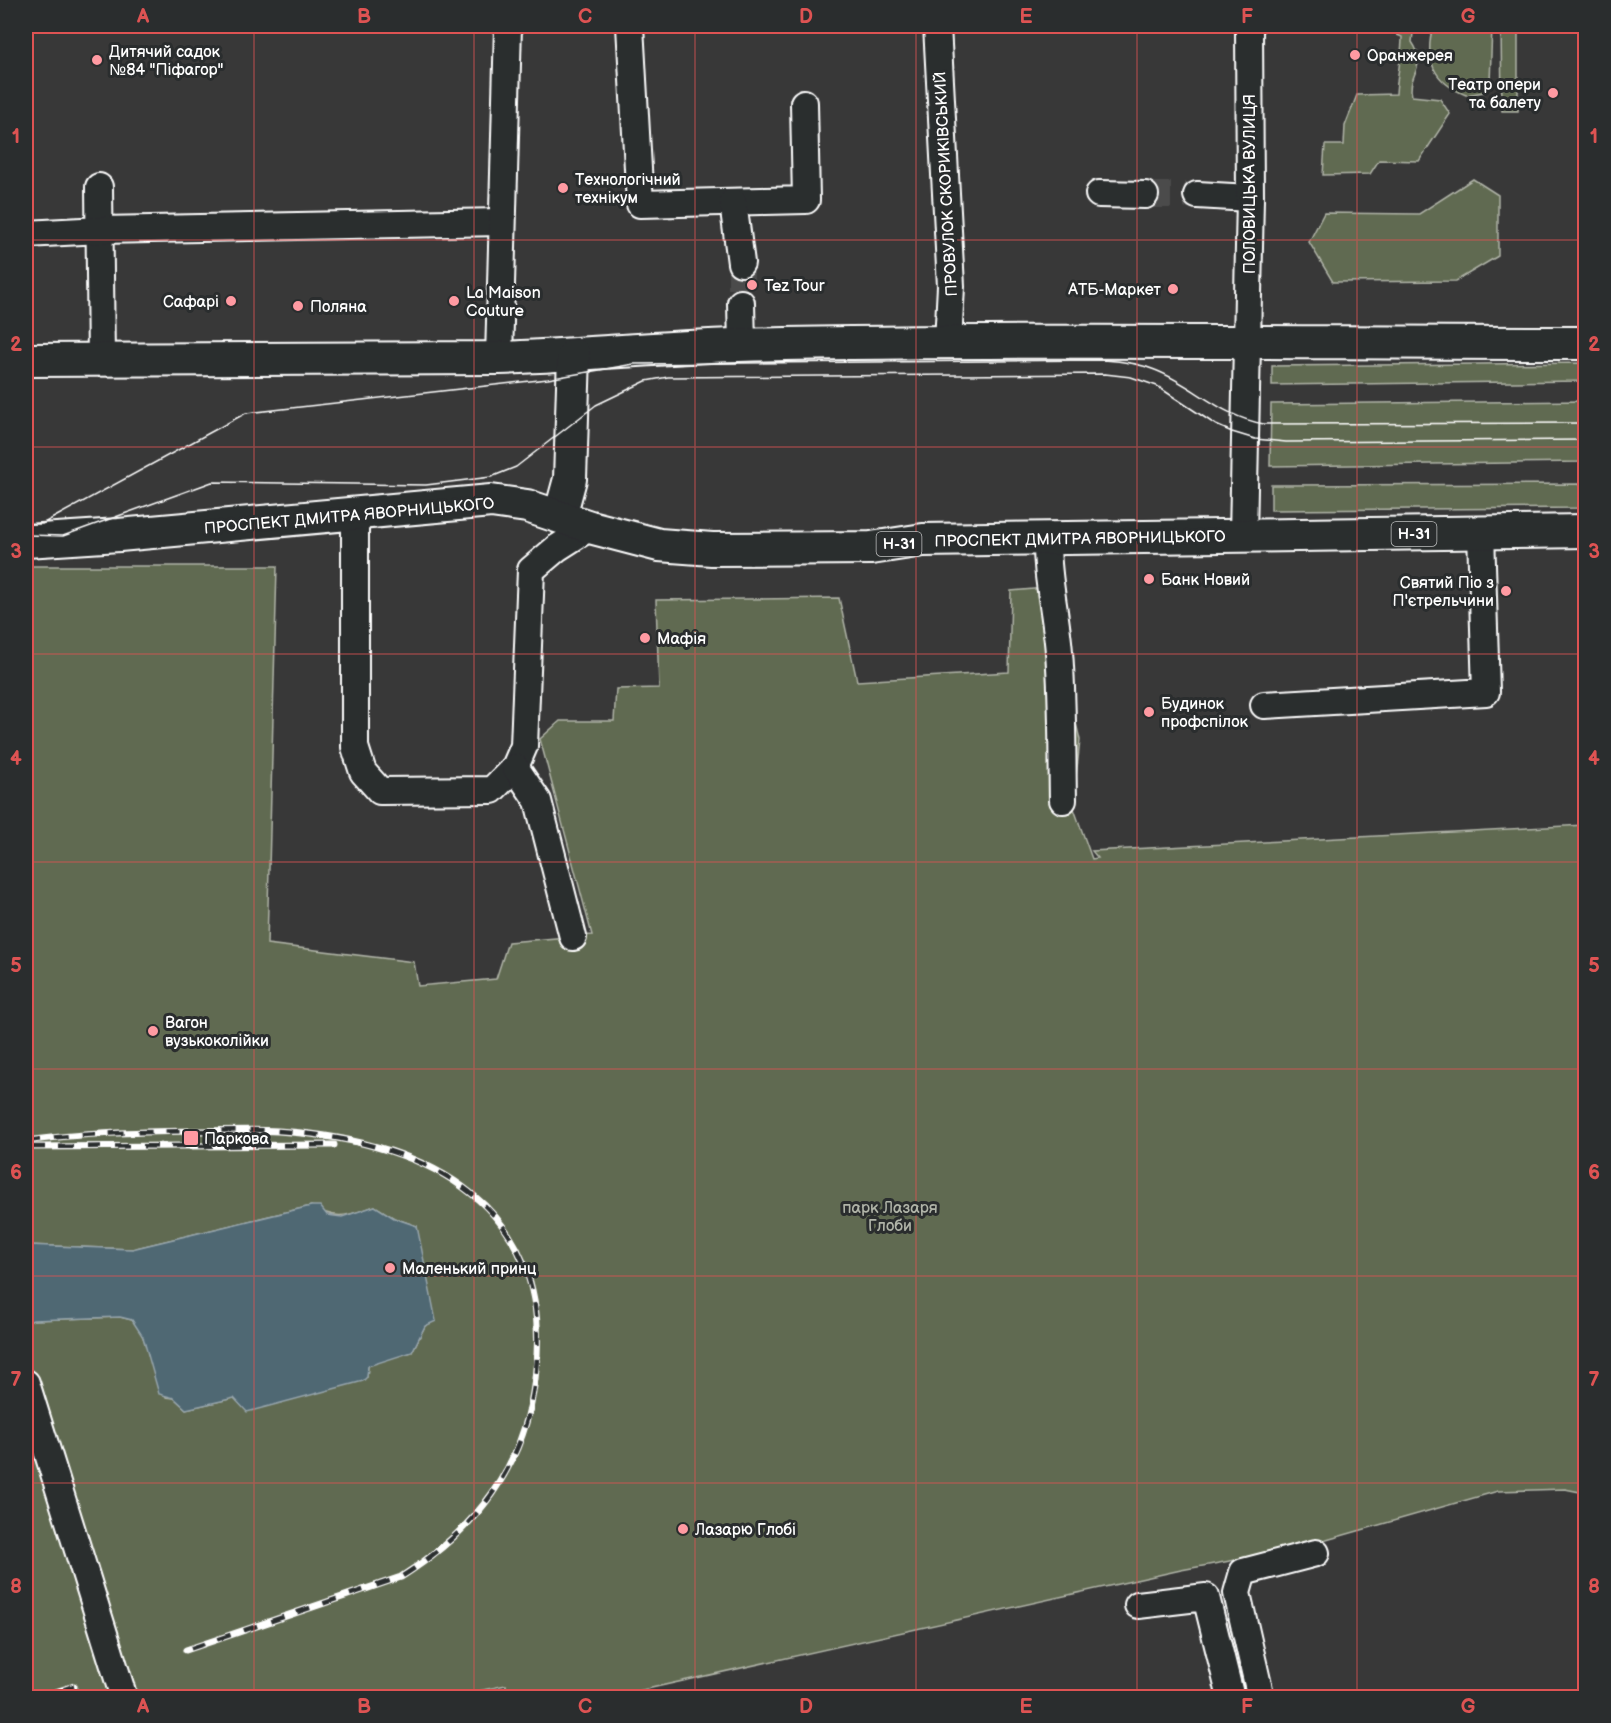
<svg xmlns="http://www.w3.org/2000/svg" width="1611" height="1723" viewBox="0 0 1611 1723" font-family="'Balsamiq Sans',sans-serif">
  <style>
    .green { fill: #616a51; stroke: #b0b4a8; stroke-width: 1.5 }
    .water { fill: #4f6773; stroke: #95a4ab; stroke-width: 1.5 }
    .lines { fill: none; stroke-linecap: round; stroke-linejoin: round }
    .minor-tunnel { stroke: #4c4c4c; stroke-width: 26; stroke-dasharray: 26 13; stroke-linecap: butt }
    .minor-casing { stroke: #fff; stroke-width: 30 }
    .major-casing { stroke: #fff; stroke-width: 36 }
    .minor { stroke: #2a2d2e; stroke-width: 26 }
    .major { stroke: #2a2d2e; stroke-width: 32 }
    .tram { stroke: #fff; stroke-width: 1.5 }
    .rail-casing { stroke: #fff; stroke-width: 7 }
    .rail { stroke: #2a2d2e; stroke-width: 4.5; stroke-dasharray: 14; stroke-linecap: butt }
    .grid { fill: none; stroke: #de5353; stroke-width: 1.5; stroke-opacity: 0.55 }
    .poi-dot { fill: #ff9aa2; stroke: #2a2d2e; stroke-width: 2 }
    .labels { text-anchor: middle; stroke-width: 6; stroke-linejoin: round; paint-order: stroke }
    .shield { fill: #2a2d2e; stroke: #bfc0c0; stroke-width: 1.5 }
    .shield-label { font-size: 15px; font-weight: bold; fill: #fff }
    .poi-label { font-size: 16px; fill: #fff; stroke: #2a2d2e; text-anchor: start }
    .street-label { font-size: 16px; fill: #fff; stroke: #2a2d2e }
    .park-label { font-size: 16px; fill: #b0b4a8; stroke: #2a2d2e }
    .neatline { fill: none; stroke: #de5353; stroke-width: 2 }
    .grid-label { font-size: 20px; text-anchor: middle; font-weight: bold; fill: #de5353 }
  </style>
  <rect width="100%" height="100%" fill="#383838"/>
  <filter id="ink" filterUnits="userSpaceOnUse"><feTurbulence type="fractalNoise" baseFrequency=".0167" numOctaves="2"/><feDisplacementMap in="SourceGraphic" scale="12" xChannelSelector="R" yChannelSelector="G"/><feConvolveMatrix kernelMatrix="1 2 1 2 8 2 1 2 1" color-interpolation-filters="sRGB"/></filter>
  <g filter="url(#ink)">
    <!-- green -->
    <g class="green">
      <path d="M 1397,26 L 1419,26 L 1413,33 L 1412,42 C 1429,66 1406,76 1412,96 L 1440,99 L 1450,114 L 1419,161 L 1379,160 L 1370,174 L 1323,175 L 1325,145 L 1344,145 L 1345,126 L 1357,95 L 1396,94 C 1397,73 1402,57 1402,37 L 1397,35 Z"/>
      <path d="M 1433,26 L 1492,26 L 1490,83 L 1484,92 L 1466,95 C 1433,82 1424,59 1433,26 Z"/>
      <polygon points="1501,26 1518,26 1518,111 1502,111"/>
      <polygon points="1473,179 1498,195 1498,256 1456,281 1333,282 1309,242 1324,213 1419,214"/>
      <polygon points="1585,363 1585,381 1272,385 1272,366"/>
      <polygon points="1585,401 1585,462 1270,466 1271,404"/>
      <polygon points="1585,484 1585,508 1271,510 1271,485"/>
      <path d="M 26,566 L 277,566 L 267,944 L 414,962 L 418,986 L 496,979 L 508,942 L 592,935 L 540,739 L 560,721 L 614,721 L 616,689 L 659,688 L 656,600 L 839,598 L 857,681 L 1009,672 L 1011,591 L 1045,588 L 1080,740 L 1073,806 L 1092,859 L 1098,858 L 1092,851 L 1585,825 L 1585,1493 L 1565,1489 L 1498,1491 L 1295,1549 L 1181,1570 L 629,1693 L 622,1697 L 508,1697 L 506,1685 L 460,1695 L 461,1698 L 26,1697 L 26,1323 L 33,1320 L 120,1317 L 132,1320 L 139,1327 L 166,1397 L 174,1398 L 186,1409 L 234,1398 L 367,1377 L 368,1366 L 372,1362 L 412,1352 L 425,1326 L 417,1226 L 394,1218 L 375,1206 C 348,1215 338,1222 311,1206 L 132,1249 L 26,1245 Z"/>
    </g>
    <!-- water -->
    <polygon class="water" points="311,1206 320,1206 327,1215 342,1217 375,1206 394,1218 417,1226 436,1321 425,1326 412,1352 368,1366 367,1377 363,1381 247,1412 234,1398 186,1409 174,1398 159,1394 143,1337 132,1320 120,1317 33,1320 26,1323 26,1245 132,1249"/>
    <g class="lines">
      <!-- minor-tunnel -->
      <g class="minor-tunnel">
        <polyline points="1145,195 1197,195"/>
        <polyline points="741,263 741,303"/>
      </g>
      <defs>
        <g id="minor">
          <polyline points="630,26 640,204 806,200 804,103"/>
          <polyline points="937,26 951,286 948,342"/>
          <polyline points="99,187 101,360"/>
          <polyline points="1099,194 1145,195"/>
          <polyline points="1197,195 1250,198"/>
          <polyline points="733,202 741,263"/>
          <polyline points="26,234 101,230 501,222"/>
          <polyline points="741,303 742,345"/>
          <polyline points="499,358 508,26"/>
          <polyline points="355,527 355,747 363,772 380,791 492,790 515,767 524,746 531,570 557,548 590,527"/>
          <polyline points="1243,536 1250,198 1249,26"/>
          <path d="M 1047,538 C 1046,576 1056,613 1059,652 C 1063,701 1062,751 1063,800"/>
          <polyline points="1264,705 1486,692 1481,533"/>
          <polyline points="515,767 538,801 573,937"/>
          <polyline points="26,1383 124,1698"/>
          <polyline points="1138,1605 1206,1597 1231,1698"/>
          <polyline points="1261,1698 1237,1593 1243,1572 1316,1553"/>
        </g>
        <g id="major">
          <path d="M 26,360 L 499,358 C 579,355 659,347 739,345 C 1021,339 1303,343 1586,343"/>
          <polyline points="560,516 570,479 574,355"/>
          <polyline points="26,541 119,535 491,501 527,506 590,527 659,545 712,549 871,548 923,540 1586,531"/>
        </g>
      </defs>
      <!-- minor casing -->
      <use href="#minor" class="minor-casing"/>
      <!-- major casing -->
      <use href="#major" class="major-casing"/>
      <!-- minor -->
      <use href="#minor" class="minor"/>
      <!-- major -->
      <use href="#major" class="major"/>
      <!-- tram -->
      <g class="tram">
        <path d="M 26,524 L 42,524 L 246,413 L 548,379 L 634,364 L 1104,360 C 1122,361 1138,363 1155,370 C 1194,385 1221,417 1264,424 L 1586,423"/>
        <polyline points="26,535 63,536 212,482 426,485 491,477 516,467 596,405 646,381 668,377 1105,374 1131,377 1157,386 1216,425 1232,432 1255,439 1286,442 1586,440"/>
      </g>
      <defs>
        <g id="rail">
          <path d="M 26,1141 C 82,1133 138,1132 195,1131 C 222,1131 250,1129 278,1131 C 430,1141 557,1206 535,1379 C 524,1469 475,1530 401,1577 L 186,1650"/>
          <polyline points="31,1147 334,1145"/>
          <polyline points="37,1698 74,1686"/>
        </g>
      </defs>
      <!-- rail casing -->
      <use href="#rail" class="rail-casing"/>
      <!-- rail -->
      <use href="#rail" class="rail"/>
    </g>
  </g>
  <!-- grid -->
  <path class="grid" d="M 254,26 L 254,1698M 474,26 L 474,1698M 695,26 L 695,1698M 916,26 L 916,1698M 1137,26 L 1137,1698M 1357,26 L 1357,1698M 26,240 L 1586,240M 26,447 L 1586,447M 26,654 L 1586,654M 26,862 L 1586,862M 26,1069 L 1586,1069M 26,1276 L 1586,1276M 26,1483 L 1586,1483"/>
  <!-- markers -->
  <g class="poi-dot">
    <circle cx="1355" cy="55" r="6"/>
    <circle cx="97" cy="60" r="6"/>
    <circle cx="1553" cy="93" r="6"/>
    <circle cx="563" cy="188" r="6"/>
    <circle cx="752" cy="285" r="6"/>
    <circle cx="1173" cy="289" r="6"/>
    <circle cx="231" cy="301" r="6"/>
    <circle cx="454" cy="301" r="6"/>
    <circle cx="298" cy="306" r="6"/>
    <circle cx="1149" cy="579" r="6"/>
    <circle cx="1506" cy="591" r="6"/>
    <circle cx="645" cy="638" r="6"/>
    <circle cx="1149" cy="712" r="6"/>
    <circle cx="153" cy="1031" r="6"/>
    <rect x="183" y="1130" width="16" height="16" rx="3"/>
    <circle cx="390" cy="1268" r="6"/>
    <circle cx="683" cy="1529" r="6"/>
  </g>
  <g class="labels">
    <!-- shield labels -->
    <g class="shield">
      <rect x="1391.5" y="522" width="45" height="24" rx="4.5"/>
      <rect x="876.5" y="532" width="45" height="24" rx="4.5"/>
    </g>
    <g class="shield-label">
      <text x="1414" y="539">Н-31</text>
      <text x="899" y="549">Н-31</text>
    </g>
    <!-- poi labels -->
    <g class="poi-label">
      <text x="109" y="57">Дитячий садок<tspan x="109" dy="18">№84 "Піфагор"</tspan></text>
      <text x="1367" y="61">Оранжерея</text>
      <text x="1541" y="90" text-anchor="end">Театр опери<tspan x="1541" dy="18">та балету</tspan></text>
      <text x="575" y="185">Технологічний<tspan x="575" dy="18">технікум</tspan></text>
      <text x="764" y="291">Tez Tour</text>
      <text x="1161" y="295" text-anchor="end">АТБ-Маркет</text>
      <text x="466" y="298">La Maison<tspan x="466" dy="18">Couture</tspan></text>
      <text x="219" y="307" text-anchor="end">Сафарі</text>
      <text x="310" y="312">Поляна</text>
      <text x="1161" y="585">Банк Новий</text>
      <text x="1494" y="588" text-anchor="end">Святий Піо з<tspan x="1494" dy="18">П'єтрельчини</tspan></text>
      <text x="657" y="644">Мафія</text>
      <text x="1161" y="709">Будинок<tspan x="1161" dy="18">профспілок</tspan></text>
      <text x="165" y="1028">Вагон<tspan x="165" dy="18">вузькоколійки</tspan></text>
      <text x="204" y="1144">Паркова</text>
      <text x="402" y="1274">Маленький принц</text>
      <text x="695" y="1535">Лазарю Глобі</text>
    </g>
    <!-- street labels -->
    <g class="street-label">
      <text transform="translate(945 184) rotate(-93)" y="6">ПРОВУЛОК СКОРИКІВСЬКИЙ</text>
      <text transform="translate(1249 184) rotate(-90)" y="6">ПОЛОВИЦЬКА ВУЛИЦЯ</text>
      <text transform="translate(349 515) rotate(-5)" y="6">ПРОСПЕКТ ДМИТРА ЯВОРНИЦЬКОГО</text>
      <text transform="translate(1080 538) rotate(-1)" y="6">ПРОСПЕКТ ДМИТРА ЯВОРНИЦЬКОГО</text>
    </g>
    <!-- park labels -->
    <g class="park-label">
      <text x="890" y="1213">парк Лазаря<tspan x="890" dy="18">Глоби</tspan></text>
    </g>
  </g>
  <!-- margin -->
  <rect width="1611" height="1723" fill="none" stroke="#2a2d2e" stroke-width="66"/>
  <rect x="33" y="33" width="1545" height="1657" class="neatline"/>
  <g class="grid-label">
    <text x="143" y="23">A</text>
    <text x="364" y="23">B</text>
    <text x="585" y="23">C</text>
    <text x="806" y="23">D</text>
    <text x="1026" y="23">E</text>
    <text x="1247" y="23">F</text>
    <text x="1468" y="23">G</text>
    <text x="16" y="143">1</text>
    <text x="1594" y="143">1</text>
    <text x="16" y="351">2</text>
    <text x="1594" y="351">2</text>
    <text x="16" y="558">3</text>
    <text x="1594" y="558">3</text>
    <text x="16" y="765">4</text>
    <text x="1594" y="765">4</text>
    <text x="16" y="972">5</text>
    <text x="1594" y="972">5</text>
    <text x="16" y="1179">6</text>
    <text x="1594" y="1179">6</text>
    <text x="16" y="1386">7</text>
    <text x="1594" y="1386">7</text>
    <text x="16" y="1593">8</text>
    <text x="1594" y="1593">8</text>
    <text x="143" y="1713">A</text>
    <text x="364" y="1713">B</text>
    <text x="585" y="1713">C</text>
    <text x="806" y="1713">D</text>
    <text x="1026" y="1713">E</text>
    <text x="1247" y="1713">F</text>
    <text x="1468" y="1713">G</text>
  </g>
</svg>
